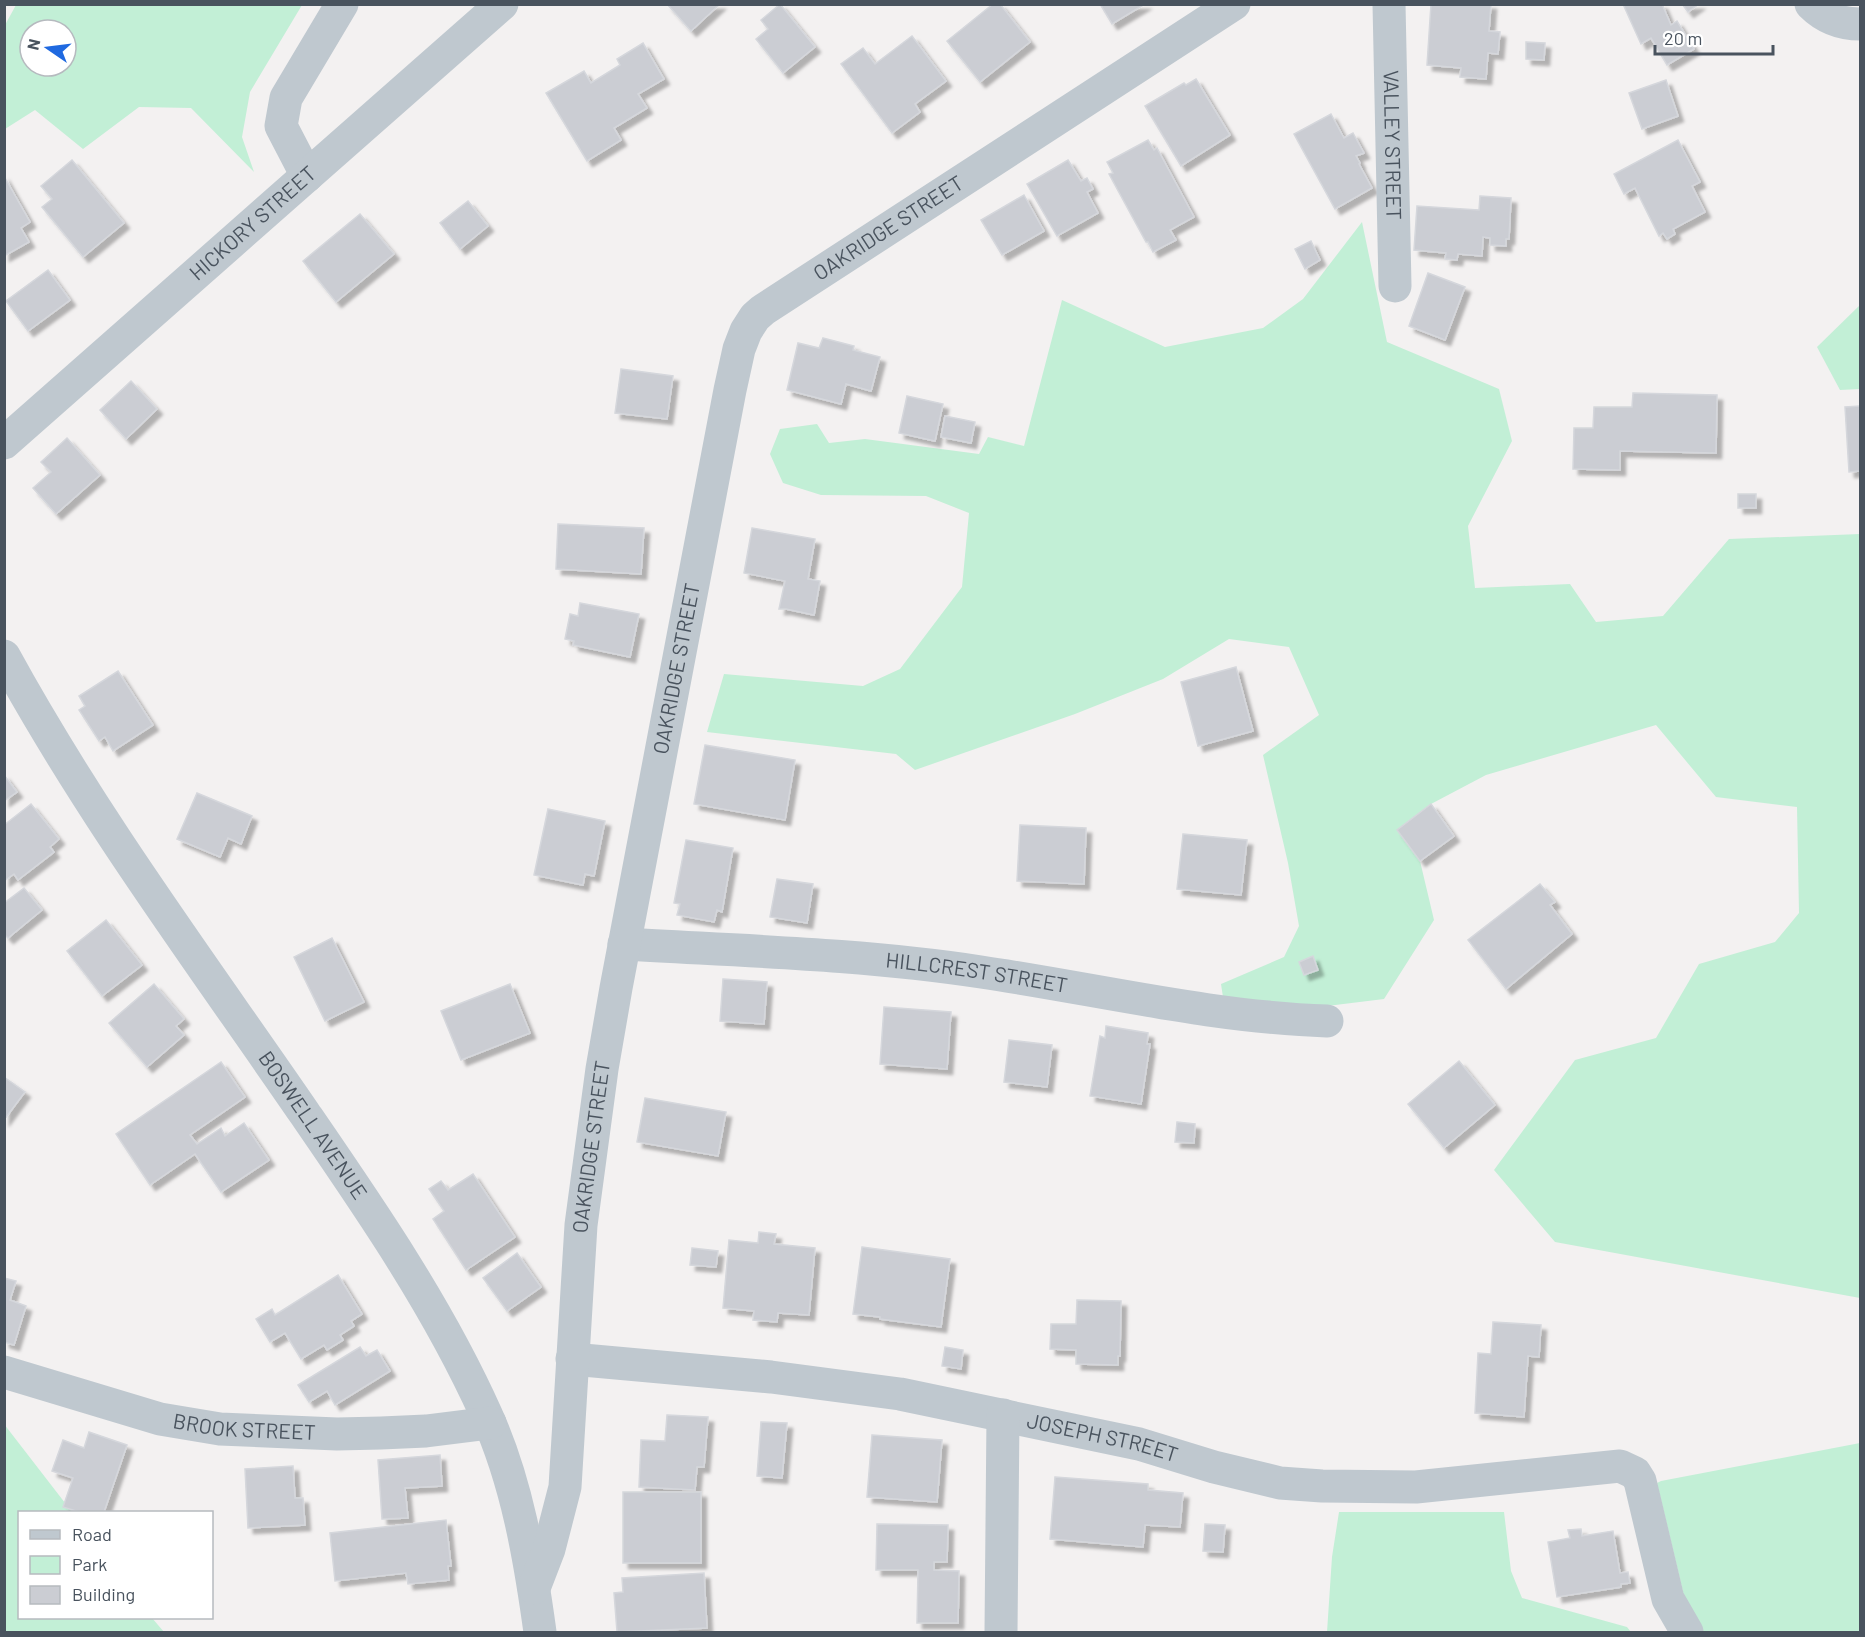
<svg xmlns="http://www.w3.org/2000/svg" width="1865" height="1637" viewBox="0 0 1865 1637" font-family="Barlow,sans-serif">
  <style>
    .green { fill: #c2efd6; fill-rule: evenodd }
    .building { fill: #cbcdd3; stroke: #d5d7dc; stroke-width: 1.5; filter: url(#shadow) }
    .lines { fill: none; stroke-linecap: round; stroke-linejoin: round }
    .minor { stroke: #bfc8cf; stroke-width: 33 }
    .labels { text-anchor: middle; stroke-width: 4.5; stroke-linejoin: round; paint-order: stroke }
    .street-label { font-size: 21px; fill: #49535e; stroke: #fff }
  </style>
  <defs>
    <filter id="shadow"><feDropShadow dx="5.5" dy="5.5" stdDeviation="1.5" flood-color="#0004"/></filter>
  </defs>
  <rect width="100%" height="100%" fill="#f3f1f1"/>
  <!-- green -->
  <g class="green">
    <path d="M 16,5 L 302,5 L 250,92 L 242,137 L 254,172 L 191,108 L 139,107 L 83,149 L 35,110 L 5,129 L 5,25 ZM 30,30 L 66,30 L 66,66 L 30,66 Z"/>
    <polygon points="1362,222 1387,342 1499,389 1512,441 1468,526 1475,588 1570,584 1596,622 1663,616 1729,539 1860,534 1860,1298 1555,1242 1494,1170 1575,1060 1656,1038 1699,964 1775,942 1799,913 1797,807 1716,797 1656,725 1486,775 1431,804 1397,830 1420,861 1434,920 1384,999 1319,1007 1223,997 1221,984 1284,957 1299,926 1288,863 1263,755 1319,715 1289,647 1229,639 1163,679 1075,714 915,770 896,754 707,732 724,674 863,686 900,669 962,587 969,513 926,496 821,495 783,483 770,454 780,429 817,424 829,443 865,439 979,454 988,437 1024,446 1062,300 1165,347 1263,328 1303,299"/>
    <polygon points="1860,305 1860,389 1840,390 1817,347"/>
    <polygon points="4,1424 72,1512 20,1512 20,1618 152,1618 164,1632 5,1632"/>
    <polygon points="1860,1443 1860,1632 1703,1632 1689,1617 1657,1483 1661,1481"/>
    <polygon points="1339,1512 1504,1512 1511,1571 1522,1598 1627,1627 1631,1632 1327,1632 1332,1557"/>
  </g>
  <!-- building -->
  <g class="building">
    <polygon points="667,4 720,4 691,31"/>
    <polygon points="780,4 815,47 783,73 756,39 768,29 761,20"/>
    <polygon points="993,4 1000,4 1030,42 980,82 947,41"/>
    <polygon points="1100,4 1145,4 1112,24"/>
    <polygon points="1431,4 1491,4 1489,31 1500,32 1498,54 1488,53 1486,79 1460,77 1461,68 1427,65"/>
    <polygon points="1623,4 1662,4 1671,25 1677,21 1694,49 1667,65 1651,38 1641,44"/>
    <polygon points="1682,4 1699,4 1688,12"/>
    <polygon points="912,36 946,81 915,104 920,112 892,133 841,64 863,48 875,64"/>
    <polygon points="1526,42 1545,43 1544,60 1526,59"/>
    <polygon points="643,43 664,79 638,94 647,108 614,128 621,140 587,161 546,93 584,71 591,83 620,65 617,59"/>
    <polygon points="1196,79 1230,135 1181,166 1145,106 1184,83 1186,85"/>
    <polygon points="1666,80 1678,116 1642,129 1629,93"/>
    <polygon points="1331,114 1344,138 1353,133 1364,153 1356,156 1360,163 1359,164 1372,188 1335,209 1294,134"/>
    <polygon points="1148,140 1154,150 1157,148 1194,217 1170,230 1176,240 1153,252 1148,242 1146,242 1109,174 1113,173 1107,162"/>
    <polygon points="1678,140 1700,182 1692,186 1705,212 1673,229 1675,234 1667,239 1663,233 1659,236 1635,188 1624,194 1614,174"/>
    <polygon points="72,160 124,223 83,257 42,207 52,199 41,186"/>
    <polygon points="1068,160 1081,181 1087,178 1093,189 1087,192 1098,213 1057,236 1027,184"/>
    <polygon points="4,176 30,222 21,228 29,242 4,256"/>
    <polygon points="1024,195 1044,231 1002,255 981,220"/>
    <polygon points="1480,196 1511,198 1509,239 1506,239 1506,246 1490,245 1490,238 1483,237 1482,256 1458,254 1457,260 1445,259 1446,253 1414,250 1417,206 1479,210"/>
    <polygon points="468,201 488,226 460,249 440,223"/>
    <polygon points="360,214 394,254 336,302 303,261"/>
    <polygon points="1311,241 1320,260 1305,269 1295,249"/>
    <polygon points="48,270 70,300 28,331 6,301"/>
    <polygon points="1428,273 1465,287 1445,340 1409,326"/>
    <polygon points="823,338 854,346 853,350 880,357 871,391 846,384 841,404 787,390 798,343 819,348"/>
    <polygon points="621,369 673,376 667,419 615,413"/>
    <polygon points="131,381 157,409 126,439 100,410"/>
    <polygon points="1633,393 1717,395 1716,453 1620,451 1620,470 1573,469 1574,428 1593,428 1594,407 1632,407"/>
    <polygon points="907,396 943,404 935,441 899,433"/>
    <polygon points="1860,406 1860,471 1849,472 1845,407"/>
    <polygon points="945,416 975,422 971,443 941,437"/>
    <polygon points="67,438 100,475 56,514 33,488 51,472 41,462"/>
    <rect x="1738" y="494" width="18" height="14"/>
    <polygon points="558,524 644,528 641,574 556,569"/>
    <polygon points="752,528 815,539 808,579 820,581 814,615 786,609 779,609 785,581 744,573"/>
    <polygon points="580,603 639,614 630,657 573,645 574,641 565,639 570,614 578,616"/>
    <polygon points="1236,667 1253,731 1198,746 1181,682"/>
    <polygon points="118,671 153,725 113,751 105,737 99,741 79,710 85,706 79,696"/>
    <polygon points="705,745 795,760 785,820 694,804"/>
    <polygon points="4,775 17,792 4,801"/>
    <polygon points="197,793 252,816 241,844 228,838 220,857 177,839"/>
    <polygon points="31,804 59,839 50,847 54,852 18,880 14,874 4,881 4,825"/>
    <polygon points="1431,804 1454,836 1420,861 1397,830"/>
    <polygon points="548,809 605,821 594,876 585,874 583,885 534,875"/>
    <polygon points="1020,825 1086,828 1084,884 1017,881"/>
    <polygon points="1183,834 1247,840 1241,895 1177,889"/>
    <polygon points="686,840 733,848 722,912 717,910 714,922 677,915 680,904 674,903"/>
    <polygon points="777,879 813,884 807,923 770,917"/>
    <polygon points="1540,884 1555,902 1550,905 1572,934 1506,989 1468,940"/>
    <polygon points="24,888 42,910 8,938 4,934 4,903"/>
    <polygon points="106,920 142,965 102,996 67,951"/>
    <polygon points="332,938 364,1002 325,1021 294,957"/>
    <polygon points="1313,956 1318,970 1304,975 1299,962"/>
    <polygon points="723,979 767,982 764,1024 720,1021"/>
    <polygon points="154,984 184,1019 176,1026 184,1035 147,1067 109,1023"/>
    <polygon points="510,984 530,1033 461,1060 441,1011"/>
    <polygon points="884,1007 951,1012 947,1069 880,1064"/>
    <polygon points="1106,1026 1148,1033 1147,1044 1150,1044 1141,1104 1090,1096 1100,1036 1105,1038"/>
    <polygon points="1009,1040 1052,1045 1047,1087 1004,1082"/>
    <polygon points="1459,1061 1495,1105 1444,1148 1408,1104"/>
    <polygon points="221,1062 245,1097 190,1135 197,1144 221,1128 225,1136 244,1123 269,1160 221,1192 195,1154 150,1185 116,1134"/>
    <polygon points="4,1077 25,1092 4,1120"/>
    <polygon points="645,1098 726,1112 718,1156 637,1142"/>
    <polygon points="1177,1122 1195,1124 1194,1143 1175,1142"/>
    <polygon points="473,1174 515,1237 466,1270 433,1219 444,1211 429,1189 441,1181 448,1190"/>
    <polygon points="759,1232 776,1234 774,1244 815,1248 809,1315 778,1313 777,1322 753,1320 754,1311 723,1308 729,1240 758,1243"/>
    <polygon points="862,1247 950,1259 941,1327 880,1319 880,1317 853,1314"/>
    <polygon points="692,1248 718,1251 716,1267 690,1265"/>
    <polygon points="517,1253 541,1287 507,1311 483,1278"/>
    <polygon points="338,1275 362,1314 351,1321 354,1326 340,1335 343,1340 327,1350 324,1345 301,1359 285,1333 270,1342 256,1319 272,1309 275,1315"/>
    <polygon points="4,1278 16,1281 10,1300 26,1306 14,1345 4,1342"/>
    <polygon points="1077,1300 1121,1301 1120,1356 1118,1356 1118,1365 1076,1364 1076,1350 1050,1349 1051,1324 1076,1324"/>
    <polygon points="1493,1322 1541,1325 1539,1357 1528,1356 1524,1417 1475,1413 1478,1353 1491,1354"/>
    <polygon points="360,1347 366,1356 377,1350 390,1371 335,1405 327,1391 309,1402 298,1385"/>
    <polygon points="945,1347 963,1350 961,1369 942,1366"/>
    <polygon points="667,1415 708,1417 704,1467 697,1467 695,1490 639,1487 641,1440 665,1441"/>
    <polygon points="761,1422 787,1423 782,1478 757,1476"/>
    <polygon points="89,1432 127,1445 104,1512 79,1512 63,1507 73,1478 52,1471 63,1440 84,1448"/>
    <polygon points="872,1435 942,1440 937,1502 867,1497"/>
    <polygon points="440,1455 442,1486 405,1488 408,1518 382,1519 378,1460"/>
    <polygon points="293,1466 295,1498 303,1498 305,1525 248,1528 245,1469"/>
    <polygon points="1055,1477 1148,1484 1148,1490 1183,1493 1180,1527 1145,1525 1143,1547 1050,1539"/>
    <rect x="623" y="1492" width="78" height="71"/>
    <polygon points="446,1520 451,1566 448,1566 449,1580 408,1584 406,1573 335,1581 330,1533"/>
    <polygon points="877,1524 948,1525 947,1562 934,1562 934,1570 959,1571 958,1623 917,1623 918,1570 876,1570"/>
    <polygon points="1205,1524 1225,1525 1223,1552 1203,1551"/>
    <polygon points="1581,1529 1582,1536 1613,1531 1620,1573 1628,1572 1630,1583 1621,1584 1621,1587 1557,1597 1548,1542 1570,1538 1568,1530"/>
    <polygon points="704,1573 707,1628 617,1632 614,1593 623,1592 622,1578"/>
  </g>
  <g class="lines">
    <!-- minor -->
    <g class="minor">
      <path id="s1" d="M 1389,4 L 1395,286"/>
      <path d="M 1811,4 C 1825,18 1842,24 1860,24"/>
      <polyline points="307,176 281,126 286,98 342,4"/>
      <path id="s2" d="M 4,443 L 502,4"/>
      <path id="s3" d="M 4,656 C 92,817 202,964 305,1114 C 371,1210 438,1307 486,1414 C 517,1482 530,1559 540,1632"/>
      <path id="s4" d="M 624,944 C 743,951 863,954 981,972 C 1096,989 1211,1017 1327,1021"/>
      <path id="s5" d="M 572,1359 L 771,1377 L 900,1394 L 1139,1444 L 1214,1467 L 1280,1483 L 1322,1486 L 1416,1487 L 1620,1466 L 1635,1473 L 1640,1481 L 1668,1599 L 1687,1632"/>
      <path id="s6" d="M 4,1372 L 160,1419 L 220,1429 L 337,1434 L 381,1433 L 426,1431 L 490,1423"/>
      <path id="s7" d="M 534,1588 L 549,1549 L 565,1487 L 581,1225 L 602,1069 L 616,988 L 730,390 L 739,349 L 746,331 L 755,317 L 763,310 L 1234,4"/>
      <polyline points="1001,1632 1003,1415"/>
    </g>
  </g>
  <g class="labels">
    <!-- street labels -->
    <g class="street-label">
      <text dy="7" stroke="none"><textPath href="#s1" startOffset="141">VALLEY STREET</textPath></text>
      <text dy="7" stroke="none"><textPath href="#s2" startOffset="332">HICKORY STREET</textPath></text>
      <text dy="7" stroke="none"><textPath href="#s7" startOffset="1455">OAKRIDGE STREET</textPath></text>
      <text dy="7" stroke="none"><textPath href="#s7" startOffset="933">OAKRIDGE STREET</textPath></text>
      <text dy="7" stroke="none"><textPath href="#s4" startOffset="354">HILLCREST STREET</textPath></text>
      <text dy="7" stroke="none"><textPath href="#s3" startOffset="562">BOSWELL AVENUE</textPath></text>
      <text dy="7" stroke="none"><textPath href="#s7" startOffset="447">OAKRIDGE STREET</textPath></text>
      <text dy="7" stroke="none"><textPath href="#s6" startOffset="248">BROOK STREET</textPath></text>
      <text dy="7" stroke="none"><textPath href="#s5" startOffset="537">JOSEPH STREET</textPath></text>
    </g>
  </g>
  <!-- border -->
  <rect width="1865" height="1637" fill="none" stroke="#49535e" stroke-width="12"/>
  <!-- legend -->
  <rect x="18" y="1511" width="195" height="108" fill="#ffffff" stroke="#b6babf" stroke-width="1.5"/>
  <rect x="30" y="1530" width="30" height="9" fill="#bfc8cf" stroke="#b6babf" stroke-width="1.5"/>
  <text x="72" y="1541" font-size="18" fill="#49535e">Road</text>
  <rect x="30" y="1556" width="30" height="18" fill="#c2efd6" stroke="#b6babf" stroke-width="1.5"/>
  <text x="72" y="1571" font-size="18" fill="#49535e">Park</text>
  <rect x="30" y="1586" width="30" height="18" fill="#cbcdd3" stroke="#b6babf" stroke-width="1.5"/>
  <text x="72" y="1601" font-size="18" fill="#49535e">Building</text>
  <!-- north arrow -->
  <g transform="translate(48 48) rotate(284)"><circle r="28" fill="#ffffff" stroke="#b6babf" stroke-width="1.5"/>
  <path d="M0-4.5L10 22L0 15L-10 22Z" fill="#1f69e0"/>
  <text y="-9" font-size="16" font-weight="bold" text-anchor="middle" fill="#49535e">N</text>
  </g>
  <!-- scale -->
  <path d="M1655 45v9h118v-9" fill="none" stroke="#49535e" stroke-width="3"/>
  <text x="1664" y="45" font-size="18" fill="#49535e" stroke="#ffffff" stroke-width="4.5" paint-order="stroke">20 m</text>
</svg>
